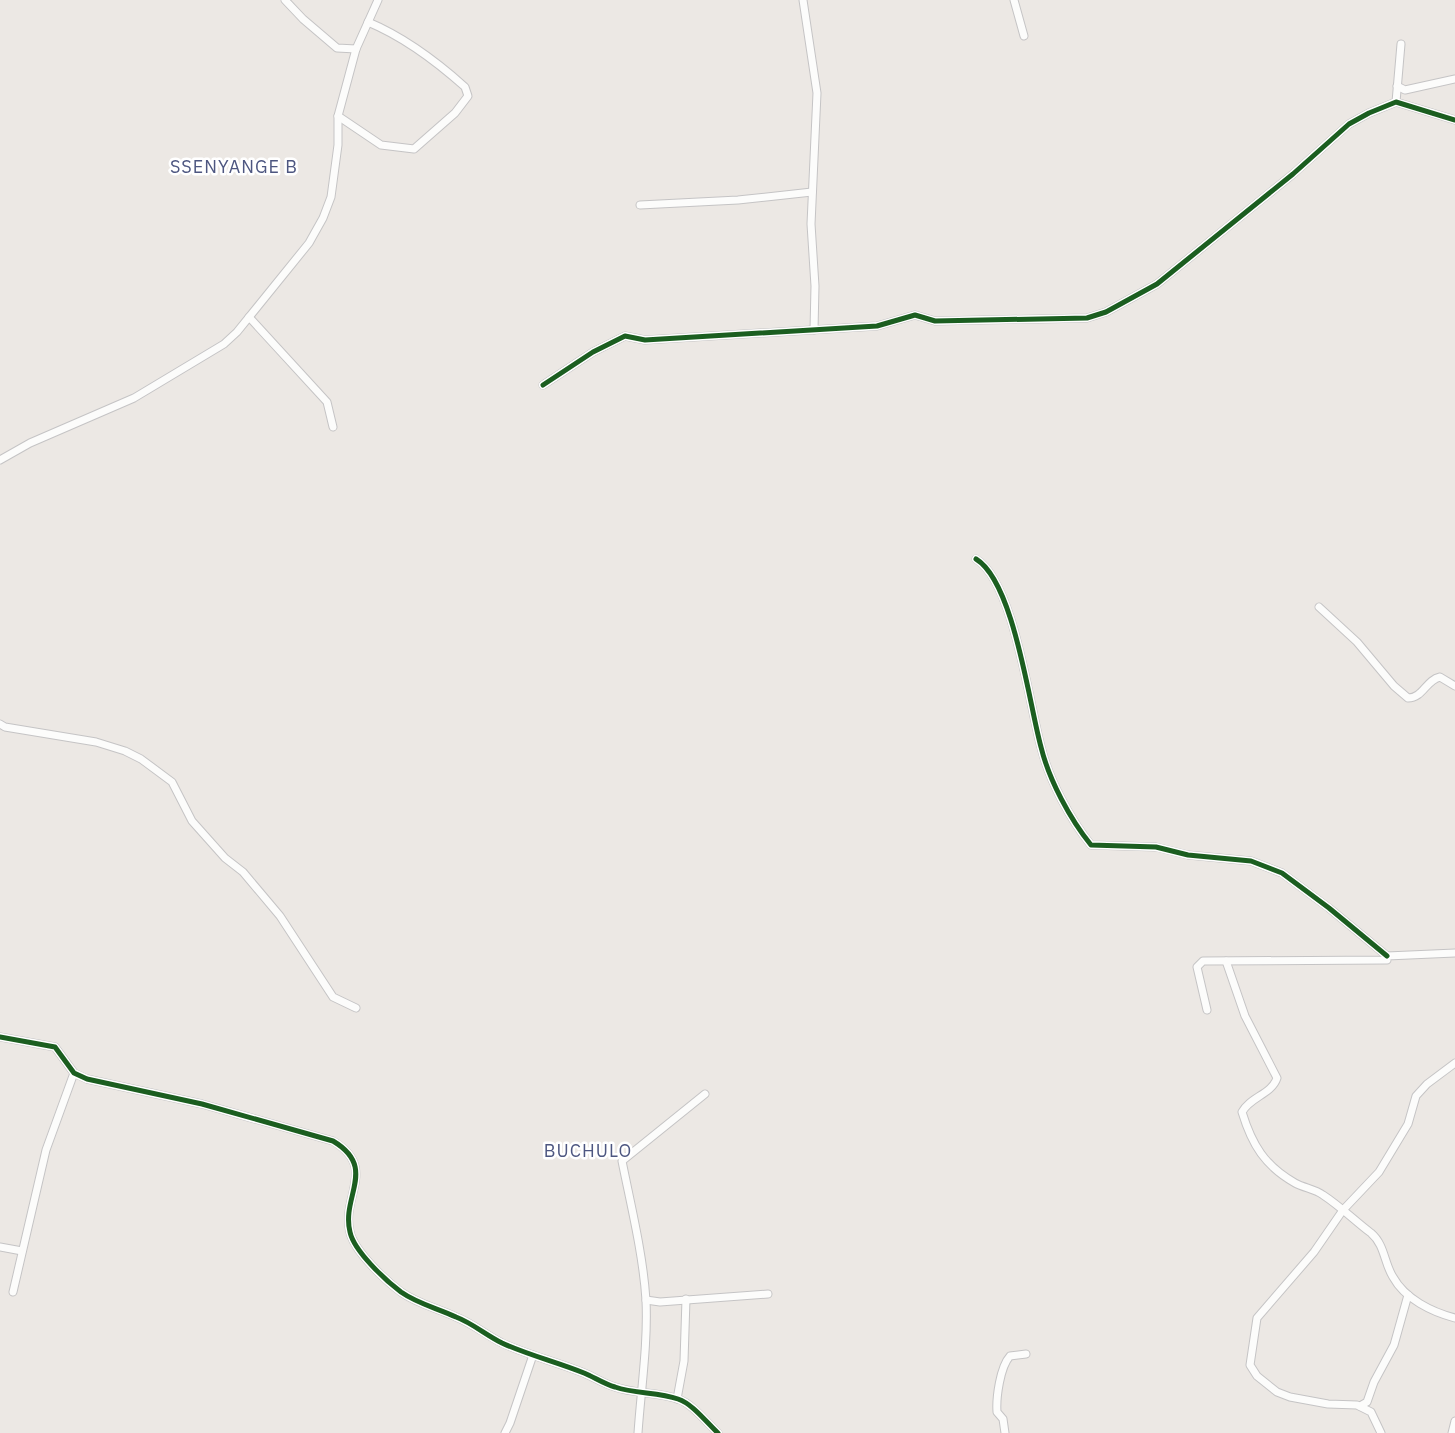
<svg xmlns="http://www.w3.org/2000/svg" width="1455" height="1433" viewBox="0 0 1455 1433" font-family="'IBM Plex Sans',sans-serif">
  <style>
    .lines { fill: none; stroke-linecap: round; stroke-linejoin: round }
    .minor-casing { stroke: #c5c4c5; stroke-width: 9 }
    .minor { stroke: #fcfcfb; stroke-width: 7 }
    .cycleway-casing { stroke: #fff; stroke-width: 8 }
    .cycleway { stroke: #1b5e20; stroke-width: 5 }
    .labels { text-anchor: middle; stroke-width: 5; stroke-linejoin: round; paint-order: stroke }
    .quarter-label { font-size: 18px; letter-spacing: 1px; fill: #4d5680; stroke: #fff }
  </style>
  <rect width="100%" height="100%" fill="#ece8e4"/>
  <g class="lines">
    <defs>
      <g id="minor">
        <polyline points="285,0 303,19 337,48 356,49"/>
        <polyline points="803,0 817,93 811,224 815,286 814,330"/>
        <polyline points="1014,0 1024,36"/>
        <polyline points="1397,86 1405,90 1455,79"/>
        <polyline points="1396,102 1401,44"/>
        <path d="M 338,116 L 381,145 L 414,149 L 455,113 L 468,96 L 465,87 C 436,61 404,37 368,22"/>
        <polyline points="640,205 738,200 812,192"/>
        <polyline points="249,317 327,402 333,427"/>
        <polyline points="543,385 593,352 625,336 645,340 877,326 915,315 935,321 1087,318 1106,312 1157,284 1293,174 1349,124 1369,113 1396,102 1455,120"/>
        <polyline points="0,460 30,443 134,398 224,344 237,332 309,243 323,218 331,197 338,145 338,116 356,49 378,0"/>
        <path d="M 976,559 C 1014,582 1029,704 1041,747 C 1049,780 1070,819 1091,845 L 1156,847 L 1188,855 L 1251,861 L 1282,873 L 1329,908 L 1387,956"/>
        <path d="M 1319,607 L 1357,642 L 1394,686 L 1408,698 C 1423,698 1426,680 1440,677 L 1455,686"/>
        <polyline points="0,724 5,727 96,742 125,751 141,759 172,782 192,821 225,858 243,872 280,916 333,997 356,1008"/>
        <path d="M 1226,961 L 1245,1016 L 1277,1078 C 1272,1094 1250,1097 1242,1112 C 1252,1145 1265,1166 1295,1183 C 1304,1188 1315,1189 1323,1195 C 1340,1206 1355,1221 1371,1233 C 1385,1245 1384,1263 1393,1277 C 1405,1299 1432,1312 1455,1318"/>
        <polyline points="1207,1010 1197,967 1203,961 1387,960 1387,956 1455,953"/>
        <path d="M 0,1037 L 55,1047 L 74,1073 L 87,1079 L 202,1104 L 333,1141 C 378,1168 341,1196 350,1232 C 354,1251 385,1280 401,1292 C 418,1304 437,1308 456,1317 C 472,1323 486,1335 502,1343 C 528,1355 557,1362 584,1373 C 594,1377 604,1384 615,1387 C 635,1394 658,1392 678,1399 C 693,1404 707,1423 718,1433"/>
        <polyline points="0,1247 22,1251"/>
        <polyline points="13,1292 46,1150 74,1073"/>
        <polyline points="646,1300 660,1302 768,1294"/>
        <polyline points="677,1399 684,1361 686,1299"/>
        <polyline points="1360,1406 1367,1402 1374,1382 1394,1345 1408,1295"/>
        <polyline points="505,1433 510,1423 533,1355"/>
        <path d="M 638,1433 C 641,1389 648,1344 646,1300 C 643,1254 631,1206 622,1161 L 705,1094"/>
        <path d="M 1005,1433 L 1003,1419 L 997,1412 C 996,1398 1000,1367 1010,1356 L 1026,1354"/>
        <polyline points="1381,1433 1371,1412 1357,1405 1328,1404 1290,1397 1277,1392 1257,1376 1250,1365 1257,1318 1314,1252 1343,1210 1379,1172 1408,1124 1416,1096 1427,1084 1455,1063"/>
        <polyline points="1452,1433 1455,1421"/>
      </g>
    </defs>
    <!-- minor casing -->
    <use href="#minor" class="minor-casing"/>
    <!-- minor -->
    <use href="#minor" class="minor"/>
    <defs>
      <g id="cycleway">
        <polyline points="543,385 593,352 625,336 645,340 877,326 915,315 935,321 1087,318 1106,312 1157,284 1293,174 1349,124 1369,113 1396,102 1455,120"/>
        <path d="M 976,559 C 1014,582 1029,704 1041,747 C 1049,780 1070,819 1091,845 L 1156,847 L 1188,855 L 1251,861 L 1282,873 L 1329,908 L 1387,956"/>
        <path d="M 0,1037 L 55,1047 L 74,1073 L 87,1079 L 202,1104 L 333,1141 C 378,1168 341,1196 350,1232 C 354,1251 385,1280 401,1292 C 418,1304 437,1308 456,1317 C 472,1323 486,1335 502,1343 C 528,1355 557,1362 584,1373 C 594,1377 604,1384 615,1387 C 635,1394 658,1392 678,1399 C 693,1404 707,1423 718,1433"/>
      </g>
    </defs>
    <!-- cycleway casing -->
    <use href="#cycleway" class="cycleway-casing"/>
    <!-- cycleway -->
    <use href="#cycleway" class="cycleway"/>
  </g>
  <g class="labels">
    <!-- quarter labels -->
    <g class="quarter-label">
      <text x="234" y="173">SSENYANGE B</text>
      <text x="588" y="1157">BUCHULO</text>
    </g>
  </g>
</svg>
